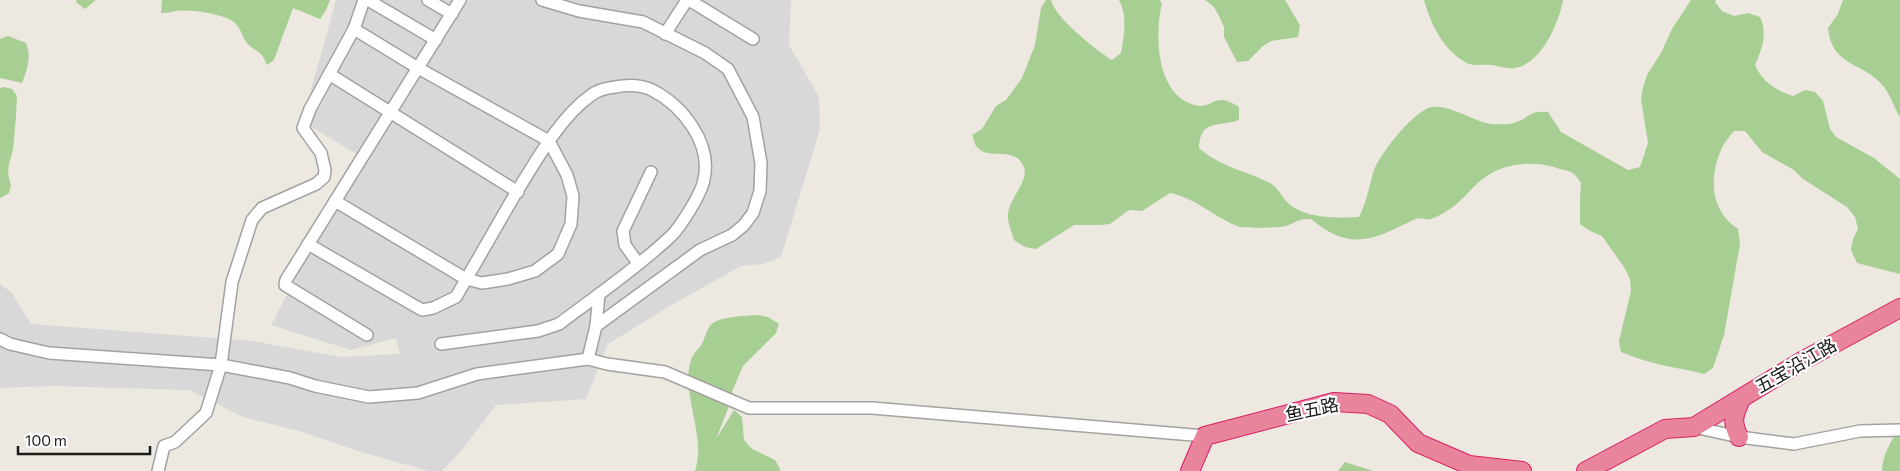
<svg xmlns="http://www.w3.org/2000/svg" width="1900" height="471" viewBox="0 0 1900 471" font-family="Commissioner,'Noto Sans SC',sans-serif">
  <style>
    .residential { fill: #d9d8d8 }
    .forest { fill: #a7ce93 }
    .lines { fill: none; stroke-linecap: round; stroke-linejoin: round }
    .minor-casing { stroke: #a2a2a2; stroke-width: 14 }
    .highway-casing { stroke: #d91f69; stroke-width: 20 }
    .minor { stroke: #fff; stroke-width: 11 }
    .highway { stroke: #e8849c; stroke-width: 18 }
    .labels { text-anchor: middle; stroke-width: 4.5; stroke-linejoin: round; paint-order: stroke }
    .street-label { font-size: 18px; fill: #1b1b1b; stroke: #fff }
  </style>
  <rect width="100%" height="100%" fill="#ede8e0"/>
  <!-- residential -->
  <polygon class="residential" points="336,0 791,0 789,45 819,97 820,129 781,257 763,264 741,266 668,307 608,344 586,399 496,405 461,451 442,471 429,471 361,452 299,431 243,417 189,390 52,386 0,388 0,284 12,293 31,324 253,341 341,357 400,354 396,338 351,350 271,325 360,156 305,123 303,119"/>
  <!-- forest -->
  <g class="forest">
    <polygon points="77,0 96,0 85,9 76,2"/>
    <path d="M 162,0 L 330,0 L 326,10 L 320,19 L 293,8 L 274,60 L 267,65 C 261,49 256,53 247,43 C 242,36 241,29 235,23 C 226,14 189,9 176,11 C 170,12 167,13 161,13 Z"/>
    <path d="M 1046,0 L 1051,0 C 1054,17 1097,51 1112,60 L 1121,53 C 1124,35 1128,17 1119,0 L 1159,0 L 1162,3 C 1154,36 1156,100 1200,106 C 1205,106 1207,105 1211,103 C 1222,97 1229,101 1239,107 L 1239,120 C 1218,127 1200,119 1199,148 C 1219,166 1245,171 1268,182 C 1277,186 1280,194 1286,201 C 1303,219 1336,218 1359,217 C 1367,202 1369,186 1374,170 C 1380,154 1415,109 1432,107 C 1452,105 1471,121 1491,124 C 1498,124 1507,125 1514,123 C 1531,118 1527,110 1548,112 L 1561,132 L 1628,170 L 1640,167 L 1648,143 L 1641,99 L 1643,88 L 1647,75 L 1661,53 L 1672,29 L 1691,0 L 1716,0 L 1715,2 L 1722,11 L 1734,16 L 1748,13 L 1760,17 C 1768,33 1762,49 1755,65 C 1762,81 1776,91 1793,96 L 1805,90 L 1815,92 L 1823,101 L 1830,129 L 1836,137 L 1874,158 L 1900,179 L 1900,274 L 1857,263 L 1851,250 L 1853,239 L 1858,229 L 1855,217 L 1847,207 L 1803,179 L 1794,170 L 1762,152 L 1745,131 L 1734,131 C 1730,136 1724,143 1721,150 C 1709,178 1710,210 1738,229 L 1740,244 L 1724,335 L 1713,368 L 1704,374 C 1676,367 1648,364 1621,352 L 1619,341 L 1631,291 L 1630,279 L 1624,267 L 1602,236 L 1590,231 L 1580,224 L 1580,198 L 1581,183 C 1579,180 1577,177 1574,174 C 1571,171 1564,170 1560,169 C 1535,160 1505,162 1484,178 C 1471,187 1463,201 1450,209 C 1445,212 1436,218 1430,219 C 1424,220 1420,217 1415,219 C 1374,240 1350,252 1311,219 C 1296,219 1298,222 1286,226 C 1281,228 1244,228 1240,227 C 1215,218 1196,198 1170,193 L 1142,211 L 1129,210 L 1110,224 L 1100,225 L 1074,225 L 1036,249 L 1025,247 L 1014,240 C 1012,232 1007,222 1008,214 C 1009,197 1031,181 1023,165 C 1013,145 988,162 976,146 C 974,143 974,138 972,135 L 982,129 L 996,106 L 1006,100 L 1022,78 L 1035,45 L 1041,8 Z"/>
    <polygon points="1205,0 1285,0 1300,25 1298,37 1271,41 1263,46 1248,61 1237,62 1224,37 1224,27 1219,16 1214,7"/>
    <path d="M 1424,0 L 1563,0 C 1559,23 1541,65 1514,68 C 1508,69 1498,66 1492,65 C 1483,64 1473,67 1465,62 C 1443,49 1431,25 1424,0 Z"/>
    <path d="M 1843,0 L 1900,0 L 1900,117 C 1894,108 1891,96 1884,87 C 1864,61 1832,68 1828,28 L 1838,14 Z"/>
    <path d="M 8,36 L 26,43 C 32,56 27,70 22,83 L 0,78 L 0,39 Z"/>
    <polygon points="4,87 12,89 17,96 16,116 13,150 9,164 8,174 11,186 9,193 0,198 0,88"/>
    <path d="M 757,315 L 768,317 L 779,324 L 776,333 L 743,366 L 733,389 L 729,406 L 716,439 L 734,410 L 742,417 L 744,440 L 752,449 L 775,460 L 781,471 L 695,471 C 707,436 680,393 691,360 C 693,354 698,349 702,344 C 705,338 706,331 710,326 C 717,316 746,316 757,315 Z"/>
    <path d="M 1900,428 L 1900,471 L 1882,471 C 1882,456 1891,440 1900,428 Z"/>
    <polygon points="1345,462 1373,471 1338,471"/>
  </g>
  <g class="lines">
    <defs>
      <g id="minor">
        <polyline points="368,0 436,40"/>
        <polyline points="428,0 452,14"/>
        <polyline points="542,0 579,11 643,22 705,53 728,69 753,117 761,163 760,191 753,213 744,225 732,235 700,250 596,326"/>
        <polyline points="689,0 753,39"/>
        <polyline points="665,34 687,0"/>
        <polyline points="329,74 518,192"/>
        <polyline points="335,201 466,279 482,283 508,279 535,271 558,254 571,224 573,196 567,175 549,141 418,68 354,29"/>
        <path d="M 308,244 L 422,310 L 433,308 L 456,297 C 475,264 494,231 513,198 C 533,166 559,118 590,96 C 597,90 606,88 615,87 C 626,85 641,85 652,90 C 683,106 712,143 704,179 C 702,193 680,228 670,237 C 637,268 596,296 559,324 L 538,331 L 441,344"/>
        <polyline points="638,263 625,245 623,231 651,172"/>
        <polyline points="367,335 285,285 286,280 460,0"/>
        <polyline points="0,339 10,344 49,353 221,365 290,378 315,386 369,397 418,393 477,374 588,359 607,364 665,372 749,408 872,408 1205,436"/>
        <polyline points="588,359 596,326 599,294"/>
        <polyline points="1694,427 1739,437 1794,444 1860,431 1900,430"/>
        <polyline points="158,471 164,446 175,442 206,413 221,365 232,282 252,220 262,208 316,184 324,177 325,170 321,153 303,128 310,109 354,29 364,0"/>
      </g>
      <g id="highway">
        <path d="M 1739,437 C 1731,422 1734,414 1741,399"/>
        <polyline points="1190,471 1205,436 1334,402 1368,404 1390,414 1418,443 1469,465 1522,471"/>
        <polyline points="1586,471 1665,429 1694,427 1802,361 1900,308"/>
      </g>
    </defs>
    <!-- minor casing -->
    <use href="#minor" class="minor-casing"/>
    <!-- highway casing -->
    <use href="#highway" class="highway-casing"/>
    <!-- minor -->
    <use href="#minor" class="minor"/>
    <!-- highway -->
    <use href="#highway" class="highway"/>
  </g>
  <g class="labels">
    <!-- street labels -->
    <g class="street-label">
      <text transform="translate(1796 366) rotate(-30)" y="6">五宝沿江路</text>
      <text transform="translate(1312 410) rotate(-12)" y="6">鱼五路</text>
    </g>
  </g>
  <!-- scale -->
  <path d="M18 446v8h132v-8" fill="none" stroke="#1b1b1b" stroke-width="2.5"/>
  <text x="25" y="446" font-size="15" fill="#1b1b1b" stroke="#ffffff" stroke-width="4" paint-order="stroke">100 m</text>
</svg>
